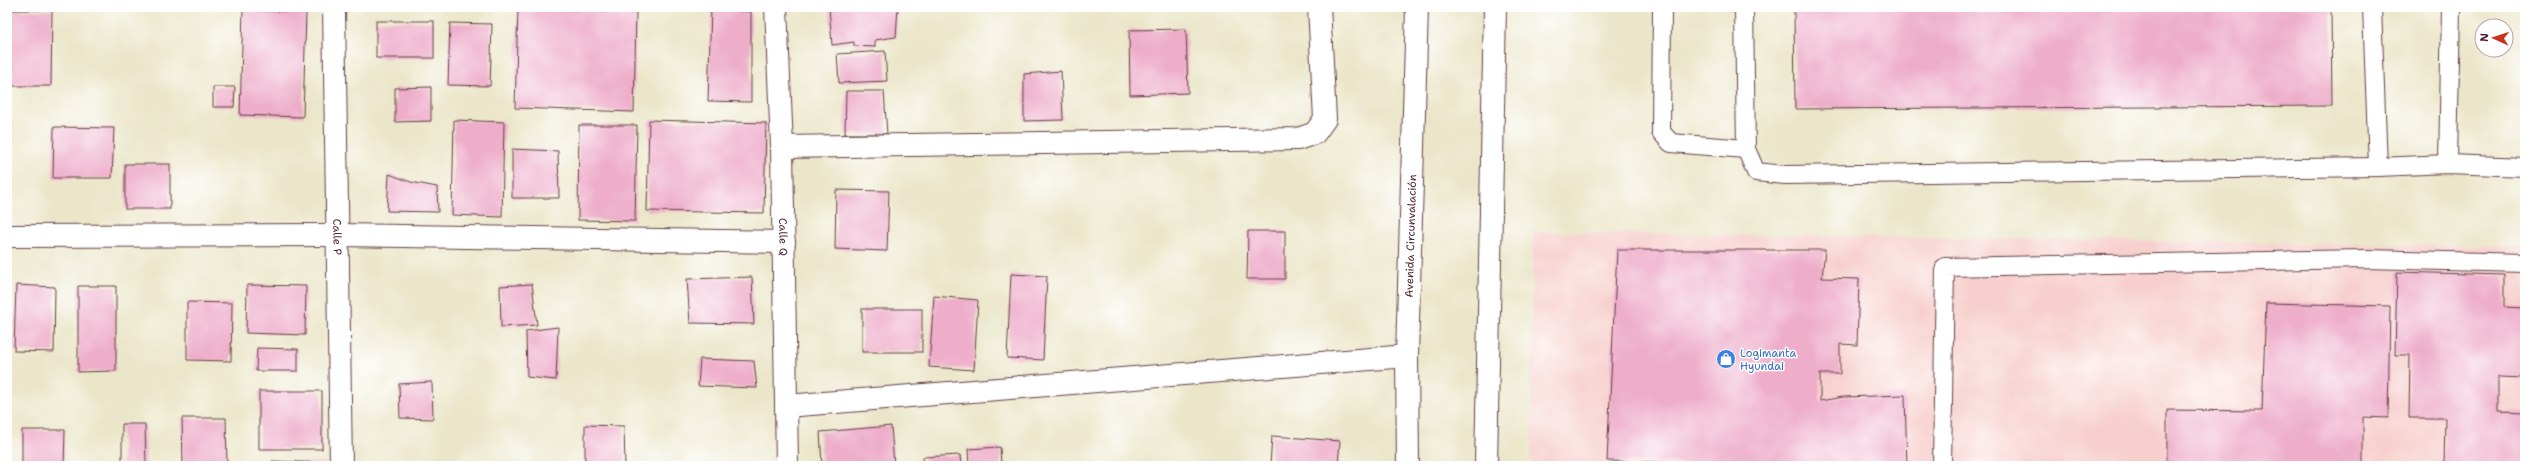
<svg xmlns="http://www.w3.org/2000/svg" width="2532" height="473" viewBox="0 0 2532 473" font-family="'Shantell Sans',sans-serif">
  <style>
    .built { fill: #f7d0ce }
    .building { fill: #eeaeca }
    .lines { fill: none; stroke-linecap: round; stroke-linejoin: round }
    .lane-casing { stroke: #623d43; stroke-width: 20 }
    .street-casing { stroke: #623d43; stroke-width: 24 }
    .highway-casing { stroke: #623d43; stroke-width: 24 }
    .lane { stroke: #fff; stroke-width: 18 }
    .street { stroke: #fff; stroke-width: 22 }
    .highway { stroke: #fff; stroke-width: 22 }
    .labels { text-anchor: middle; stroke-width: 3; stroke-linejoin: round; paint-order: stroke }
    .street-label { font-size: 11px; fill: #4a1f2b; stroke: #fff }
    .shop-label { font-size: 11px; fill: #366cbe; stroke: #fff; text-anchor: start }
  </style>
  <rect width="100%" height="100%" fill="#fff"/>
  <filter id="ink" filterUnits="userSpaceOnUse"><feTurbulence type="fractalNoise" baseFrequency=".025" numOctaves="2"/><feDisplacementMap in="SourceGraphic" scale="8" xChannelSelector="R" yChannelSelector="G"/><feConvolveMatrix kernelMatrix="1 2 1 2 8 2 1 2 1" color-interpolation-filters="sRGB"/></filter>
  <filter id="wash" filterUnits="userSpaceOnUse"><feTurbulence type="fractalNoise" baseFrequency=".012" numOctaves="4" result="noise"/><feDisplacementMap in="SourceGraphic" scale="16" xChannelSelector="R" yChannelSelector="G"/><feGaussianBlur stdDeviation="0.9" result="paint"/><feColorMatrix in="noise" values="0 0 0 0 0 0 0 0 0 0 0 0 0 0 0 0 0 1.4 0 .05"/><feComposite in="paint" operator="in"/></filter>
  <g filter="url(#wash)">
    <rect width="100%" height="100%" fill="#ebe6c9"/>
    <!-- built -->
    <polygon class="built" points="1533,232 2525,247 2525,466 1531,466"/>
    <g id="blocks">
      <!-- building -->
      <g class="building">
        <polygon points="829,7 898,7 896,37 875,40 875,47 854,46 854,42 832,45"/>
        <polygon points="1794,7 2331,7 2332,106 1795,109"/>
        <polygon points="518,8 636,12 634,112 515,108"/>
        <polygon points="711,8 751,12 751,102 708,101"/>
        <polygon points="7,10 52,10 51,86 7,86"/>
        <polygon points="243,10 306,12 303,117 240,115"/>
        <rect x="376" y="21" width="58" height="37"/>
        <polygon points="450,23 492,24 490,86 448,85"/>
        <polygon points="1186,29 1188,93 1130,95 1129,30"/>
        <polygon points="885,51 887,81 839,83 837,54"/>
        <polygon points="1061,71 1063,120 1024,121 1024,74"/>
        <polygon points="213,87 235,87 234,107 213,107"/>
        <polygon points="431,87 431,121 395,122 395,88"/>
        <polygon points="846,91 884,91 887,134 845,134"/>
        <polygon points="454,120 504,122 502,217 452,215"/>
        <polygon points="649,120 766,123 764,213 647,211"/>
        <polygon points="579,125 637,125 635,221 578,220"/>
        <polygon points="54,127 114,128 112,178 53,178"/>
        <polygon points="512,149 558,151 559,198 512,198"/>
        <rect x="125" y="164" width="45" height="45"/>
        <polygon points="389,174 411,182 437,187 438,212 387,211"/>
        <polygon points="836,190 889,191 887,251 835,249"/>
        <polygon points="1248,231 1285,231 1285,279 1247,279"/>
        <polygon points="1617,250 1825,250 1822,278 1859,279 1857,345 1840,344 1840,374 1820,374 1820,401 1843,397 1905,395 1907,466 1703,466 1703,463 1607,461"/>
        <polygon points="2397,272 2504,275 2504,307 2525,308 2525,378 2498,377 2498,411 2525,412 2525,466 2444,466 2445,418 2409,418 2410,355 2395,355"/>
        <polygon points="1011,274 1047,276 1043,360 1007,358"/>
        <polygon points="752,277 754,324 690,323 687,279"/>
        <polygon points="532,284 537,325 501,327 500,286"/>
        <polygon points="16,285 55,287 54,352 14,351"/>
        <polygon points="247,285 306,286 305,335 246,333"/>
        <polygon points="78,286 116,286 116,371 78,372"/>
        <polygon points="934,296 978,300 974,370 929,367"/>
        <polygon points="187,302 232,303 231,361 187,360"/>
        <polygon points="2266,303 2390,306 2388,418 2363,417 2363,466 2167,466 2167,410 2262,411"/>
        <rect x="862" y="309" width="60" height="43"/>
        <polygon points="558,327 556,380 527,377 526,331"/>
        <polygon points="257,348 298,349 298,371 256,371"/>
        <polygon points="700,359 754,361 757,388 698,386"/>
        <polygon points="432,382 433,419 400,418 399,384"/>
        <rect x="259" y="391" width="63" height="58"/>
        <polygon points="182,418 226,418 227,466 183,466"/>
        <polygon points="122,424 145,424 146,466 122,466"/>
        <polygon points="585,425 624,426 625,466 585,466"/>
        <polygon points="891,426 894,465 822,466 820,432"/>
        <polygon points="22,430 65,430 64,466 22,466"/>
        <polygon points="1272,436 1340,441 1338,466 1270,466"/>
        <polygon points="1000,447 1001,466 969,466 968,449"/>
        <polygon points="960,455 961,466 924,466 923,457"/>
        <polygon points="272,461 325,463 325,466 272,466"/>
      </g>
    </g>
  </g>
  <g filter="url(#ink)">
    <use href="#blocks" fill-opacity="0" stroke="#623d43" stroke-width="1"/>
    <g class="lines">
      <defs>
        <g id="lane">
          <polyline points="1662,7 1661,132 1671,143 1746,149"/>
          <polyline points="1744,7 1746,149 1756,172 1785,175 2378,167"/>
          <polyline points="2372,7 2378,167 2448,164 2525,167"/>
          <polyline points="2448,164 2451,7"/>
          <polyline points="1942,466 1945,267 2366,259 2525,263"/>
        </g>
        <g id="street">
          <path id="s1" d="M 334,7 L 341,466"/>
          <path id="s2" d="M 776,7 L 782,147 L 787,466"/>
          <polyline points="782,147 1298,139 1315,133 1325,119 1319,7"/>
          <polyline points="7,236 339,235 784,242"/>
          <polyline points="786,406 1407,356"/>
        </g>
        <g id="highway">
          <path id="s3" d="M 1408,466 L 1407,356 L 1417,7"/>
          <polyline points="1486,466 1495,7"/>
        </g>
      </defs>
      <!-- lane casing -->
      <use href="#lane" class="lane-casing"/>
      <!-- street casing -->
      <use href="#street" class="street-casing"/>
      <!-- highway casing -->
      <use href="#highway" class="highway-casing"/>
      <!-- lane -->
      <use href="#lane" class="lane"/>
      <!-- street -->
      <use href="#street" class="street"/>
      <!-- highway -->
      <use href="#highway" class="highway"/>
    </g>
  </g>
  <!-- icons -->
  <defs>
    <symbol id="shop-disc" viewBox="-11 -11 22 22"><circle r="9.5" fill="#3f7fe0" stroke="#fff"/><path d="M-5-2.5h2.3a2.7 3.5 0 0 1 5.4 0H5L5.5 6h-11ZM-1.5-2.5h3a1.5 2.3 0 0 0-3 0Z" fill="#fff"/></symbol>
  </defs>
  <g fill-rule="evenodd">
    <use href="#shop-disc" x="1715" y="348" width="22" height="22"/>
  </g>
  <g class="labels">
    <!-- street labels -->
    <g class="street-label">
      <text dy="4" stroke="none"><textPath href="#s1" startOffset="230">Calle P</textPath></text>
      <text dy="4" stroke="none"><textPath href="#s2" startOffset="230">Calle Q</textPath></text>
      <text dy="4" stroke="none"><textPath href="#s3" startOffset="230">Avenida Circunvalación</textPath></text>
    </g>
    <!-- shop labels -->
    <g class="shop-label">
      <text x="1740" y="357">Logimanta<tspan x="1740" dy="13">Hyundai</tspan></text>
    </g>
  </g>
  <!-- margin -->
  <rect width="2532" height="473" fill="none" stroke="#fff" stroke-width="24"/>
  <!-- north arrow -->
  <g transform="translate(2494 38) rotate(273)"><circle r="19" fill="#ffffff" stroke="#b7a5aa"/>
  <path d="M0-3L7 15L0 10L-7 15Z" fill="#c8321e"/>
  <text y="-6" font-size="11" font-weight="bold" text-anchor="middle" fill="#4a1f2b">N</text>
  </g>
</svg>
